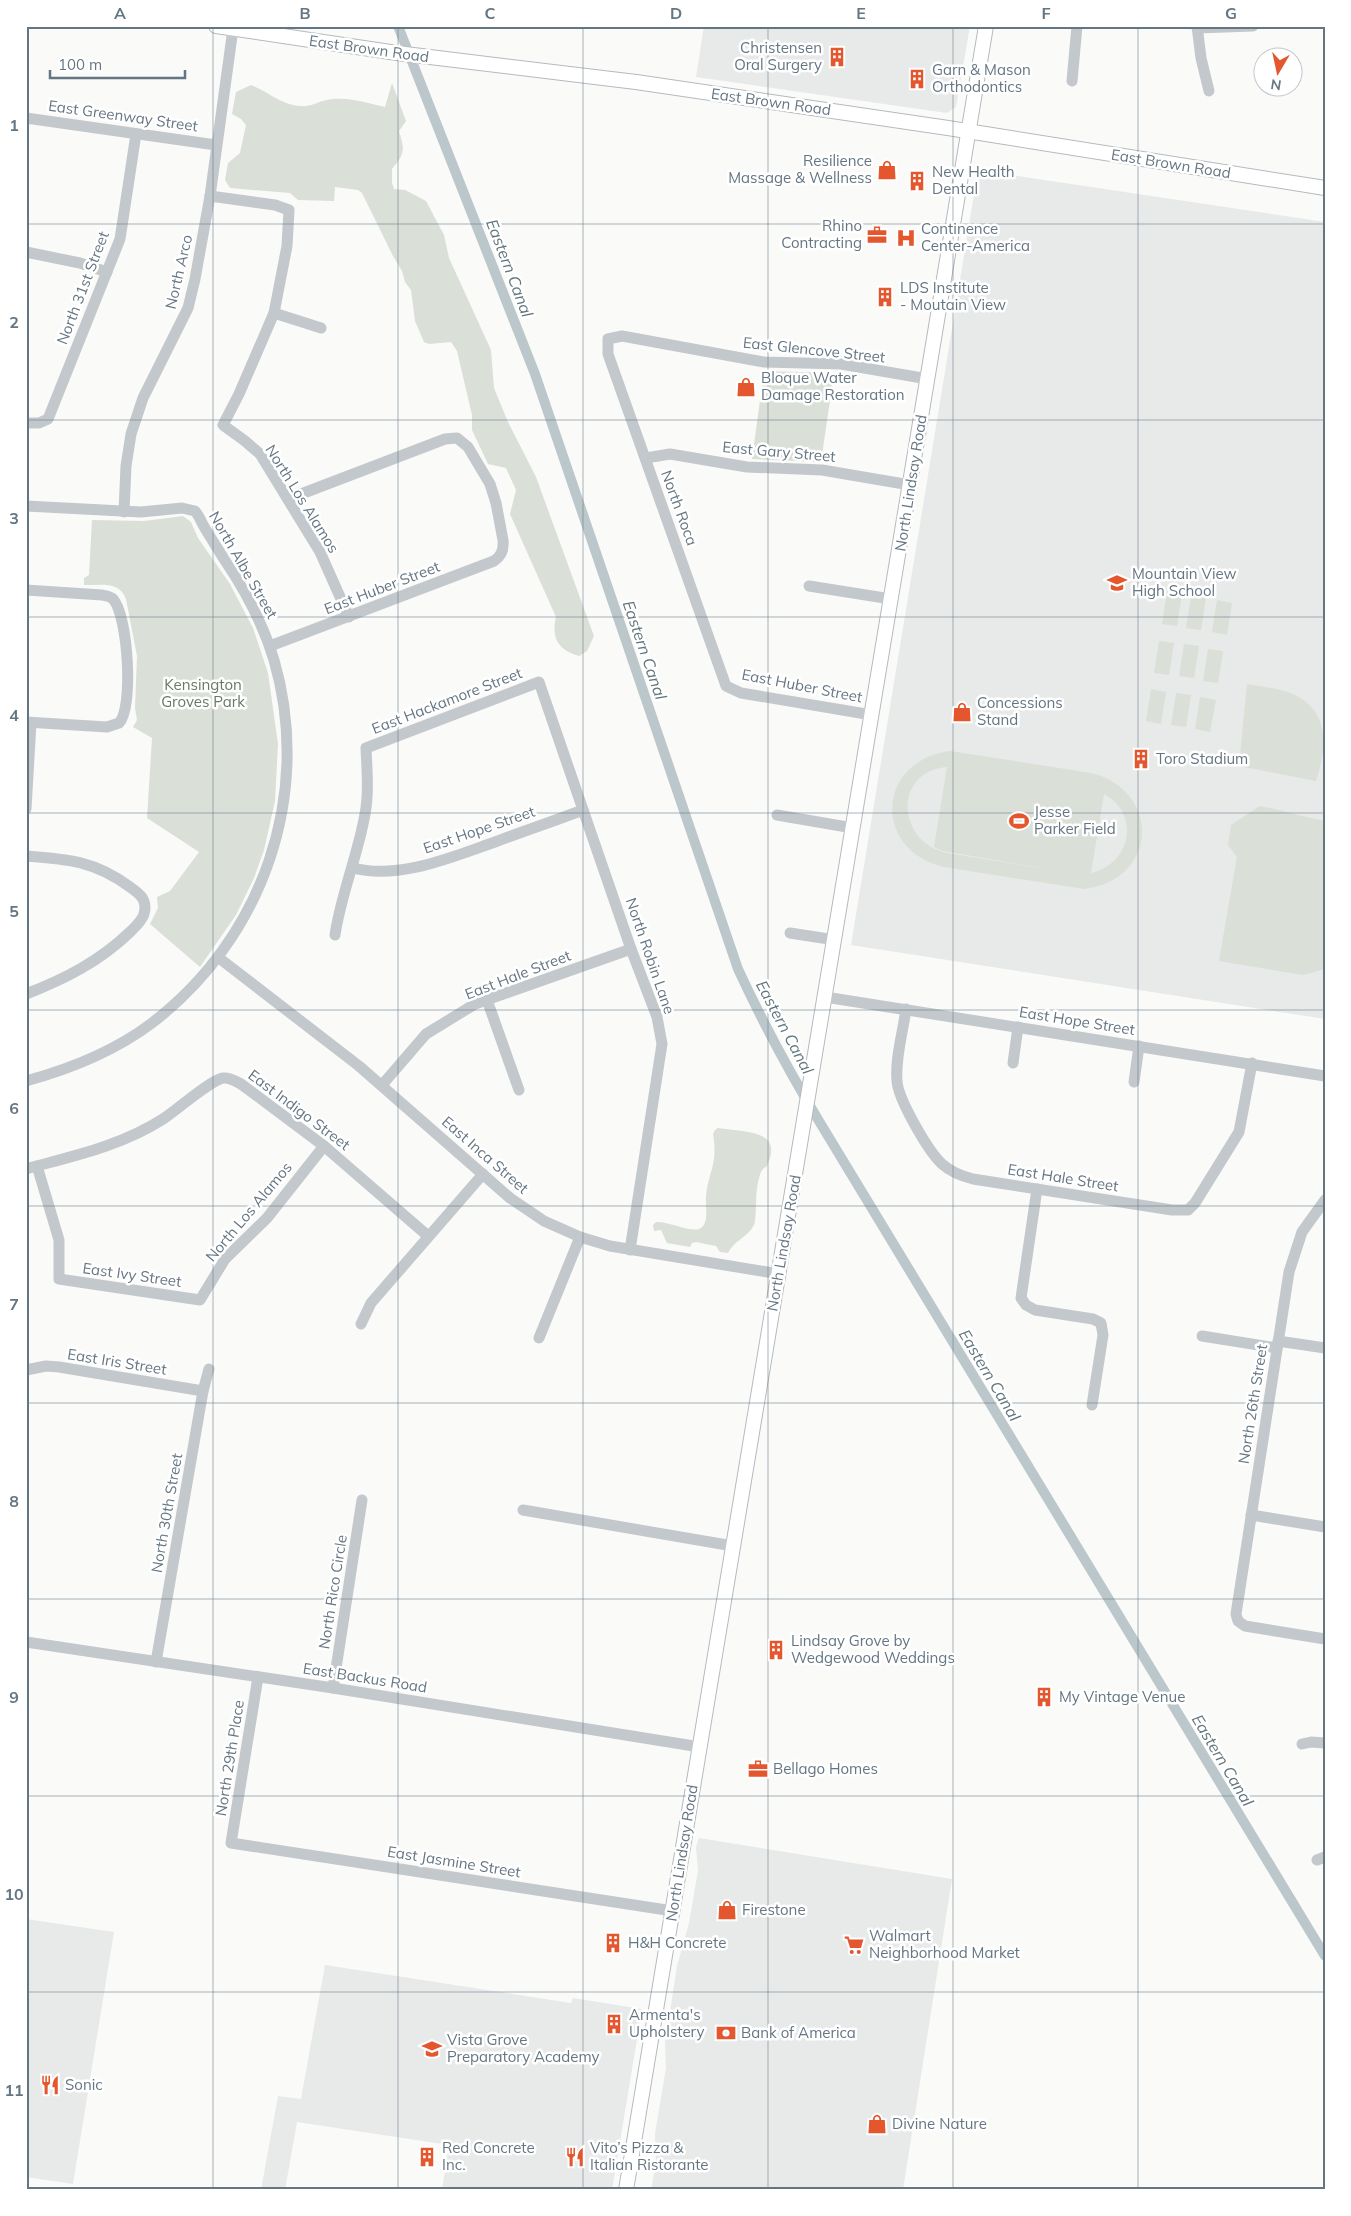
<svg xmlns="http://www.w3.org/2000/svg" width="1351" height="2216" viewBox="0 0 1351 2216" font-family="Mulish,sans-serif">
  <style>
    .built { fill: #e8e9e9 }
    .park { fill: #dadfd7; fill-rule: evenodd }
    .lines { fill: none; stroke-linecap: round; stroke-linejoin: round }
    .canal { stroke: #bbc7cb; stroke-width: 10 }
    .major-casing { stroke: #b5babe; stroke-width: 16 }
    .minor { stroke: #c3c8cc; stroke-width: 11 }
    .major { stroke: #fff; stroke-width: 14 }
    .grid { fill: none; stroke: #657683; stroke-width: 1; stroke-opacity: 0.55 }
    .labels { text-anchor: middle; stroke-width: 5; stroke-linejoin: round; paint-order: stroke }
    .poi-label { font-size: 15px; fill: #657683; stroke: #fff; text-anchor: start }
    .street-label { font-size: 15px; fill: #657683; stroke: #fff }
    .park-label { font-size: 15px; fill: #687a64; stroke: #fff }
    .water-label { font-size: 16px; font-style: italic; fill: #60757c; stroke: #fff }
    .neatline { fill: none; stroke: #657683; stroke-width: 2 }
    .grid-label { font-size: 16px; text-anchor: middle; font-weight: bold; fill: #657683 }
  </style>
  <rect width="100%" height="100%" fill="#fafaf8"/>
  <!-- built -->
  <g class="built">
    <polygon points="704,26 970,26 956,107 947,113 696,77"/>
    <polygon points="978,170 1325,222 1325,1019 851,945"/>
    <polygon points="699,1838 952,1879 903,2190 651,2190 656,2163 655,2133 666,2068 665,2044 677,1966 689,1923 698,1870 696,1847"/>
    <polygon points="26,1919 114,1932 73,2184 26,2177"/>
    <polygon points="325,1965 571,2003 573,1998 642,2009 612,2190 442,2190 449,2145 297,2122 285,2190 261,2190 278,2096 301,2099"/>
  </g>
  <!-- park -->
  <g class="park">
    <path d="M 392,83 L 406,121 L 399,131 C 405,151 405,153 392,169 L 392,183 L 394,189 L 405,190 L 426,201 L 444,235 L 449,258 L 491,350 L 494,388 L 508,422 L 536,477 L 594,636 L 587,651 L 579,656 C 558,650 551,638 556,617 L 510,514 L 516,490 L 506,468 L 488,464 L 472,430 L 472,415 L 457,351 L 451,342 L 429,344 L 424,342 L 415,321 L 411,290 L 405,282 L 402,271 L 393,256 L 362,193 L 358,190 L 335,187 L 334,201 L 298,200 L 290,193 L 230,188 L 225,180 L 228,163 L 240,153 L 246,125 L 241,119 L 232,114 L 236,92 L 251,85 C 269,92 281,105 301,106 C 310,107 315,103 323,101 C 343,95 366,103 385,107 Z"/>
    <polygon points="764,371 834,373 821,462 752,459"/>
    <path d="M 183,516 L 191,522 L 198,538 L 230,584 L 253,628 L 268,673 L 278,744 L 275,801 L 264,850 L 254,878 L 236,915 L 200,967 L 150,924 L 158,908 L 157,897 L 170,891 L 199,852 L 147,818 L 152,738 L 133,727 L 137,720 L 135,708 L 137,656 L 126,599 C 119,580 99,586 84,585 L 84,578 L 89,575 L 92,520 L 144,521 Z"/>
    <polygon points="1167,592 1182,594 1177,626 1162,624"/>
    <polygon points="1191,596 1206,598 1201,630 1186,628"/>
    <polygon points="1217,600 1232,603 1227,635 1212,632"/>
    <polygon points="1159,641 1174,643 1169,675 1154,673"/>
    <polygon points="1184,644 1199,646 1194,678 1179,676"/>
    <polygon points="1208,649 1223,651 1218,683 1203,681"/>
    <path d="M 1247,684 C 1262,687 1279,688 1293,694 C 1330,711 1327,747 1316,781 L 1239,766 Z"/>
    <polygon points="1151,689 1166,692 1161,724 1146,721"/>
    <polygon points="1176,693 1191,695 1186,727 1171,725"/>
    <polygon points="1200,697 1216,700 1210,732 1195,729"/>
    <path d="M 950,751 L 1091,773 C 1161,790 1159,880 1084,889 L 944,867 C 873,851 875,761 950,751 ZM 947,767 L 934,847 L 943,851 L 1070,873 L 947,853 C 895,841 894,771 947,767 ZM 1104,794 C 1141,814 1131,864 1091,873 Z"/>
    <path d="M 1260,806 C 1282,810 1302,817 1325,821 L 1325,969 L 1303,975 L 1219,961 L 1237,857 L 1228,845 L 1231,825 Z"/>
    <path d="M 718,1128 C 742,1132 783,1129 768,1163 C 766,1169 767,1165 763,1169 C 760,1172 759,1179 758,1183 C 755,1194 757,1218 754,1225 C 747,1238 733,1241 728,1253 L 720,1252 L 716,1246 L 696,1242 L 692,1243 L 690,1247 L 667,1243 L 661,1230 L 654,1231 L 653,1225 L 656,1222 C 668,1221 689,1232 699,1229 C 710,1225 705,1205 706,1196 C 709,1170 718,1164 713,1134 L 715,1130 Z"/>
  </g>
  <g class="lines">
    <!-- canal -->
    <path class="canal" d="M 398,26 L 535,374 L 738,969 C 763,1023 791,1075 822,1126 L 1325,1956"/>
    <defs>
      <g id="major">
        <polyline points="216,26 397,53 636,82 948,128 1325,188"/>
        <polyline points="626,2190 986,26"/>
      </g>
    </defs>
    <!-- major casing -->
    <use href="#major" class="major-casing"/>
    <!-- minor -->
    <g class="minor">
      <polyline points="1197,26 1201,58 1209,91"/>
      <polyline points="1197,28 1253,26"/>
      <polyline points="1072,81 1077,26"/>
      <polyline points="26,118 216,145"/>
      <polyline points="210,196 275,205 289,210 287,246 274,313 239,394 223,425 245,441 260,454 320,552 349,617"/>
      <polyline points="26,252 80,263 107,272"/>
      <polyline points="274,313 321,328"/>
      <polyline points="26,423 39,423 48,419 120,239 136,134"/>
      <polyline points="646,458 670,454 747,467 822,470 910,485"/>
      <path d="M 26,506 L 141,512 L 182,508 L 195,511 C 200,517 202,524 206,530 C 212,540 218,549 224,559 C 245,590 263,623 274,660 C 313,795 263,938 152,1023 C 115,1051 70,1069 26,1081"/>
      <polyline points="124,512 126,466 131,434 143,398 188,308 195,279 210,196 233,29"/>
      <polyline points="809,586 891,599"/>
      <path d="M 26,590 L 102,595 C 106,596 110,596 113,599 C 128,615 134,708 119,723 L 107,727 L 26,722"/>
      <path d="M 270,646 L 494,561 C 502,556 504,549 503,540 L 496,503 L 490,484 L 468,447 L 457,438 L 445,439 L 288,499"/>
      <polyline points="872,715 741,693 726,686 608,354 608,339 622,336 764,362 841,364 928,379"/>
      <polyline points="26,809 31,723"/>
      <polyline points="777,815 853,828"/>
      <path d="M 26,856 C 68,859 95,861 130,887 C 140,894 148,900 144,914 C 142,921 135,927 130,932 C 100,961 65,979 26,994"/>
      <path d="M 353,868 C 399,880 452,857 495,842 C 524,831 554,821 583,810"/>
      <polyline points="790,933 835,940"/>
      <path d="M 335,935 C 341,894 358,855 365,814 C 369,793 367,770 366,748 L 539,682 L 631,949 L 657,1017 L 662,1044 L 630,1250"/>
      <polyline points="219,958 359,1066 510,1198 544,1221 580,1237 610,1246 779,1274"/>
      <polyline points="825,997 1325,1076"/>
      <polyline points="487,1000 519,1090"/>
      <path d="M 906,1009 C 903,1032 895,1058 897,1081 C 898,1099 928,1151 942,1164 C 951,1172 961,1176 973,1179 L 1172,1210 L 1188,1210 L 1195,1203 L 1239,1132 L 1252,1063"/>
      <polyline points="1013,1063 1018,1027"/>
      <polyline points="1134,1082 1139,1046"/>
      <polyline points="382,1085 426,1034 475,1004 631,949"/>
      <polyline points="37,1166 59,1240 59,1279 200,1300 225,1259 267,1218 324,1146"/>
      <path d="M 26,1169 C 73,1156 121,1146 163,1119 C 177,1110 209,1081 223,1078 C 230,1077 235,1081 241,1084 L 324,1146 L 428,1236"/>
      <polyline points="1037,1189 1021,1298 1026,1305 1035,1310 1093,1319 1101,1323 1103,1335 1092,1405"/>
      <polyline points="1325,1200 1302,1232 1289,1272 1236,1614 1238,1621 1245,1626 1325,1639"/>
      <polyline points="361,1324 371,1303 483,1174"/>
      <polyline points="1202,1336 1277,1348"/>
      <polyline points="539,1338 580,1237"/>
      <polyline points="1278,1341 1325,1348"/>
      <polyline points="26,1370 46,1366 59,1367 203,1391"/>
      <polyline points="523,1510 733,1546"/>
      <polyline points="1251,1515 1325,1527"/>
      <polyline points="26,1642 333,1688 700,1747"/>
      <polyline points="156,1662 203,1391 209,1369"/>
      <polyline points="258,1677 231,1843 673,1911"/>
      <polyline points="333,1688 362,1500"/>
      <polyline points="1302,1744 1311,1742 1325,1743"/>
      <polyline points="1317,1860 1325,1857"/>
    </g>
    <!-- major -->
    <use href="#major" class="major"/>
  </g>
  <!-- grid -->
  <path class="grid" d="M 213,26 L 213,2190M 398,26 L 398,2190M 583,26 L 583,2190M 768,26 L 768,2190M 953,26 L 953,2190M 1138,26 L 1138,2190M 26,224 L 1325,224M 26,420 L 1325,420M 26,617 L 1325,617M 26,813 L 1325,813M 26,1010 L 1325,1010M 26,1206 L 1325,1206M 26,1403 L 1325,1403M 26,1599 L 1325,1599M 26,1796 L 1325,1796M 26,1992 L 1325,1992"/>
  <!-- icons -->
  <defs>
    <symbol id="building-bare" viewBox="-9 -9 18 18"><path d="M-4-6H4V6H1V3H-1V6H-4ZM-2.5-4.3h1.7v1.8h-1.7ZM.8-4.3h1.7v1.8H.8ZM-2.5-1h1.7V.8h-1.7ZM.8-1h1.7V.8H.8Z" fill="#e4572e" stroke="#fff" stroke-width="2.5" paint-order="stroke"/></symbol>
    <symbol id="shop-bare" viewBox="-9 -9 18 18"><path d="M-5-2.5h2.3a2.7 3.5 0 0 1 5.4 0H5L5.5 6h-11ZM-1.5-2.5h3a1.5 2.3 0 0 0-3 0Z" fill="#e4572e" stroke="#fff" stroke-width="2.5" paint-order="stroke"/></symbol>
    <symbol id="office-bare" viewBox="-9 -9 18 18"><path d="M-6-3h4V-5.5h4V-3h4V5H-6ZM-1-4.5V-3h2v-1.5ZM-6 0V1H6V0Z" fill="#e4572e" stroke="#fff" stroke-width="2.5" paint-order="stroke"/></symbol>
    <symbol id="hospital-bare" viewBox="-9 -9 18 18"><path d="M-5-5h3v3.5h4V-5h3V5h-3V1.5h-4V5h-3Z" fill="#e4572e" stroke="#fff" stroke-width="2.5" paint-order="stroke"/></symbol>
    <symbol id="school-bare" viewBox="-9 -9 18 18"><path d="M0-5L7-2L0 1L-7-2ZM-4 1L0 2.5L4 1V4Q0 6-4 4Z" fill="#e4572e" stroke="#fff" stroke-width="2.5" paint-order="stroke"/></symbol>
    <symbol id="stadium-bare" viewBox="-9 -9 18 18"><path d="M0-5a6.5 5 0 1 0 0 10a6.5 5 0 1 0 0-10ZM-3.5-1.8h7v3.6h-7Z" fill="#e4572e" stroke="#fff" stroke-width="2.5" paint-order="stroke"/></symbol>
    <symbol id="supermarket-bare" viewBox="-9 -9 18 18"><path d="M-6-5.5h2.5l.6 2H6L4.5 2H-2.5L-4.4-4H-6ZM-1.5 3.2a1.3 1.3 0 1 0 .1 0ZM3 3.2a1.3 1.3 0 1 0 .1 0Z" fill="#e4572e" stroke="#fff" stroke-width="2.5" paint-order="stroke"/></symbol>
    <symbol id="bank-bare" viewBox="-9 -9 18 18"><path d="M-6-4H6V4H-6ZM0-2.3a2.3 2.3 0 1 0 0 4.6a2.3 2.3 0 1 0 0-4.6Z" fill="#e4572e" stroke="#fff" stroke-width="2.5" paint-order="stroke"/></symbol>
    <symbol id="restaurant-bare" viewBox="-9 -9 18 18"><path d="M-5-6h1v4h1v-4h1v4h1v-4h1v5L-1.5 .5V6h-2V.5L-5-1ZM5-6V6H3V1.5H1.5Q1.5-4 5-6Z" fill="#e4572e" stroke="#fff" stroke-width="2.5" paint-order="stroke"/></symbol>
  </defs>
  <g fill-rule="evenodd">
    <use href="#building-bare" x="823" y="43" width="28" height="28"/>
    <use href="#building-bare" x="903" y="65" width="28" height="28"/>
    <use href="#shop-bare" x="873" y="156" width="28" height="28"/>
    <use href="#building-bare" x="903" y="167" width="28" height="28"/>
    <use href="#office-bare" x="863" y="221" width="28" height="28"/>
    <use href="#hospital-bare" x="892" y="224" width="28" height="28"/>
    <use href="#building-bare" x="871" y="283" width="28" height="28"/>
    <use href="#shop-bare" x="732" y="373" width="28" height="28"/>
    <use href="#school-bare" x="1103" y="569" width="28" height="28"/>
    <use href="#shop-bare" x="948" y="698" width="28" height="28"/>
    <use href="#building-bare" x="1127" y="745" width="28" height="28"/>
    <use href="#stadium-bare" x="1005" y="807" width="28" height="28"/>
    <use href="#building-bare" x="762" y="1636" width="28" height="28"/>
    <use href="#building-bare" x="1030" y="1683" width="28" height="28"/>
    <use href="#office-bare" x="744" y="1755" width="28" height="28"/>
    <use href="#shop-bare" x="713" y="1896" width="28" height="28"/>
    <use href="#building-bare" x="599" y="1929" width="28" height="28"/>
    <use href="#supermarket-bare" x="840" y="1931" width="28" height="28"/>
    <use href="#building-bare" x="600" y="2010" width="28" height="28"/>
    <use href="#bank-bare" x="712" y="2019" width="28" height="28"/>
    <use href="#school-bare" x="418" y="2035" width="28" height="28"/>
    <use href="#restaurant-bare" x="36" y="2071" width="28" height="28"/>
    <use href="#shop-bare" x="863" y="2110" width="28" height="28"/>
    <use href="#building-bare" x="413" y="2143" width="28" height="28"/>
    <use href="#restaurant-bare" x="561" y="2143" width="28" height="28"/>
  </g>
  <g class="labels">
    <!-- poi labels -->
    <g class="poi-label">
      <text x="822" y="53" text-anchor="end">Christensen<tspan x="822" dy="17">Oral Surgery</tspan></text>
      <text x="932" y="75">Garn &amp; Mason<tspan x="932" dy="17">Orthodontics</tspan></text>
      <text x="872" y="166" text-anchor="end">Resilience<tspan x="872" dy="17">Massage &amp; Wellness</tspan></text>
      <text x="932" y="177">New Health<tspan x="932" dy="17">Dental</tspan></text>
      <text x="862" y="231" text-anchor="end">Rhino<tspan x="862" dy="17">Contracting</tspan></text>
      <text x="921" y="234">Continence<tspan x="921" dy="17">Center-America</tspan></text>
      <text x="900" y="293">LDS Institute<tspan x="900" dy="17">- Moutain View</tspan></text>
      <text x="761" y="383">Bloque Water<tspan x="761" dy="17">Damage Restoration</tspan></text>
      <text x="1132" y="579">Mountain View<tspan x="1132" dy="17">High School</tspan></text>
      <text x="977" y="708">Concessions<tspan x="977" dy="17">Stand</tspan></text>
      <text x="1156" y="764">Toro Stadium</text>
      <text x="1034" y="817">Jesse<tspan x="1034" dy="17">Parker Field</tspan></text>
      <text x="791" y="1646">Lindsay Grove by<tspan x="791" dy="17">Wedgewood Weddings</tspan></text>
      <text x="1059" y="1702">My Vintage Venue</text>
      <text x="773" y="1774">Bellago Homes</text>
      <text x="742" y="1915">Firestone</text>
      <text x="869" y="1941">Walmart<tspan x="869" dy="17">Neighborhood Market</tspan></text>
      <text x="628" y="1948">H&amp;H Concrete</text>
      <text x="629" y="2020">Armenta's<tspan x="629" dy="17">Upholstery</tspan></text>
      <text x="741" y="2038">Bank of America</text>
      <text x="447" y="2045">Vista Grove<tspan x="447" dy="17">Preparatory Academy</tspan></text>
      <text x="65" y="2090">Sonic</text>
      <text x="892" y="2129">Divine Nature</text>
      <text x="442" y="2153">Red Concrete<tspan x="442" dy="17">Inc.</tspan></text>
      <text x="590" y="2153">Vito’s Pizza &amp;<tspan x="590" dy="17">Italian Ristorante</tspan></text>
    </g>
    <!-- street labels -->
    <g class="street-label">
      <text transform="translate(369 49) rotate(8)" y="5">East Brown Road</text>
      <text transform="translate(771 102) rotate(8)" y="5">East Brown Road</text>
      <text transform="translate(123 116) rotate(8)" y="5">East Greenway Street</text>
      <text transform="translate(1171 164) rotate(9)" y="5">East Brown Road</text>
      <text transform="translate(179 272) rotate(-77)" y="5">North Arco</text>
      <text transform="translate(83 288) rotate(-69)" y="5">North 31st Street</text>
      <text transform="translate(814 350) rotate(6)" y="5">East Glencove Street</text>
      <text transform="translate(779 452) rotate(5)" y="5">East Gary Street</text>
      <text transform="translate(911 483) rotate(-81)" y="5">North Lindsay Road</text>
      <text transform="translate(302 499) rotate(58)" y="5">North Los Alamos</text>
      <text transform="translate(679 508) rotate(70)" y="5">North Roca</text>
      <text transform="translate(243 565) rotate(60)" y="5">North Albe Street</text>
      <text transform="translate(382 588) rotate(-21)" y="5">East Huber Street</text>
      <text transform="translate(802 686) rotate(11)" y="5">East Huber Street</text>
      <text transform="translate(447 701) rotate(-21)" y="5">East Hackamore Street</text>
      <text transform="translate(479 830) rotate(-19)" y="5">East Hope Street</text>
      <text transform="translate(650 956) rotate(71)" y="5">North Robin Lane</text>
      <text transform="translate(518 975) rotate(-21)" y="5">East Hale Street</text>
      <text transform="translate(1077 1021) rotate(9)" y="5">East Hope Street</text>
      <text transform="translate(299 1110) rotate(37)" y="5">East Indigo Street</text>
      <text transform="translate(485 1155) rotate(41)" y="5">East Inca Street</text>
      <text transform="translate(1063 1178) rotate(9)" y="5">East Hale Street</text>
      <text transform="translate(249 1212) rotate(-50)" y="5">North Los Alamos</text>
      <text transform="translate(784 1243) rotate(-80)" y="5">North Lindsay Road</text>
      <text transform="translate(132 1275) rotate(8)" y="5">East Ivy Street</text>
      <text transform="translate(117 1362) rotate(9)" y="5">East Iris Street</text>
      <text transform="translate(1253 1404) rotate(-81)" y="5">North 26th Street</text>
      <text transform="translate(167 1513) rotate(-80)" y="5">North 30th Street</text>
      <text transform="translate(333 1592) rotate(-81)" y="5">North Rico Circle</text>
      <text transform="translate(365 1678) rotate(9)" y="5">East Backus Road</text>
      <text transform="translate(230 1758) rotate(-81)" y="5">North 29th Place</text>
      <text transform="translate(682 1853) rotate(-81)" y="5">North Lindsay Road</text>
      <text transform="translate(454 1862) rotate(9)" y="5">East Jasmine Street</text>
    </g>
    <!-- park labels -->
    <g class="park-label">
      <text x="203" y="690">Kensington<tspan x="203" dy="17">Groves Park</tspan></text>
    </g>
    <!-- water labels -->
    <g class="water-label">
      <text transform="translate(510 268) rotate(69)" y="6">Eastern Canal</text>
      <text transform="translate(645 650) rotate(71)" y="6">Eastern Canal</text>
      <text transform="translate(785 1027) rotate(62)" y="6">Eastern Canal</text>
      <text transform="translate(990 1375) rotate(59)" y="6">Eastern Canal</text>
      <text transform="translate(1223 1760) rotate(59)" y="6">Eastern Canal</text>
    </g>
  </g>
  <!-- border -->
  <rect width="1351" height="2216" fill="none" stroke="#ffffff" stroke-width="55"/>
  <!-- north arrow -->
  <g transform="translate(1278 72) rotate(189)"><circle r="24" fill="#ffffff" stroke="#c1c8cd"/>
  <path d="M0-4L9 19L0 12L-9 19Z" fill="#e4572e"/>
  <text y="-8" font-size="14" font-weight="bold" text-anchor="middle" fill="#657683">N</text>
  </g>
  <!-- scale -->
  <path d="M50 70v8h135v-8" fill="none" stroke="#657683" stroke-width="2.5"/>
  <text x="58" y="70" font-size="15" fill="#657683" stroke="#ffffff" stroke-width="4" paint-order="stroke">100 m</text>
  <rect x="28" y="28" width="1296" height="2160" class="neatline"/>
  <g class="grid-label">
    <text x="120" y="19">A</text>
    <text x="305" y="19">B</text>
    <text x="490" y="19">C</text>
    <text x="676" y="19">D</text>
    <text x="861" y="19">E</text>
    <text x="1046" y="19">F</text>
    <text x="1231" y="19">G</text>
    <text x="14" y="131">1</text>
    <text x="14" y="328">2</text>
    <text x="14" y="524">3</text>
    <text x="14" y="721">4</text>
    <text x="14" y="917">5</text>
    <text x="14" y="1114">6</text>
    <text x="14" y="1310">7</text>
    <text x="14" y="1507">8</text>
    <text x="14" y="1703">9</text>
    <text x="14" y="1900">10</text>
    <text x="14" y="2096">11</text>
  </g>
</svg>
